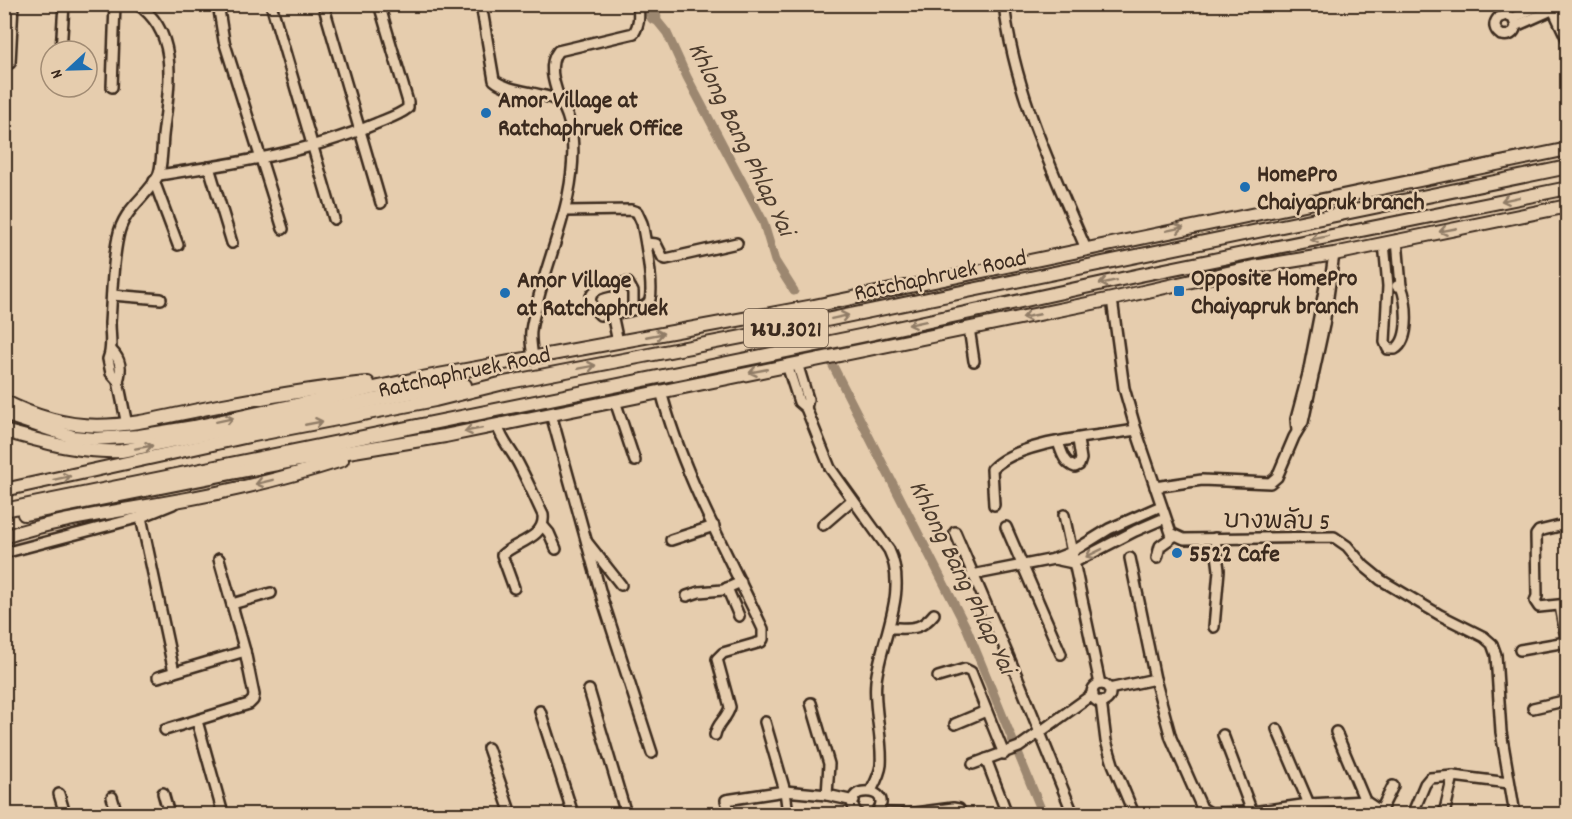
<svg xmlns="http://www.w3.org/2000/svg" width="1572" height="819" viewBox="0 0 1572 819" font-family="Dekko,'Playpen Sans Thai',sans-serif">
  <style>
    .green { fill: #c7af94; stroke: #816c59; stroke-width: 1.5 }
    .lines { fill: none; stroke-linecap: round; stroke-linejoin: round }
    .canal { stroke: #9c8770; stroke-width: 9 }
    .river { stroke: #9c8770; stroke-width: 15 }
    .minor-casing { stroke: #3b2a1e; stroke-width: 14 }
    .major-casing { stroke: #3b2a1e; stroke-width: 16 }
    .minor { stroke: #e6cdae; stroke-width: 9 }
    .major { stroke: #e6cdae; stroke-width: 12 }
    .oneway { stroke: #907c66 }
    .poi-dot { fill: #1f6fb2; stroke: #e6cdae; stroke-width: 2 }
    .labels { text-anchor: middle; stroke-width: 5; stroke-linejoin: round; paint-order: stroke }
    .shield { fill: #e6cdae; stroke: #6e5b49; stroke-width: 1.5 }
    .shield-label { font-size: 22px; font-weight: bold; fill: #3b2a1e }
    .poi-label { font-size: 24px; font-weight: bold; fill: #3b2a1e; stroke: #e6cdae; text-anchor: start }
    .street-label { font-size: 24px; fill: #3b2a1e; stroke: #e6cdae }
    .water-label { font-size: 26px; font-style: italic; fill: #4e3d2e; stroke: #e6cdae }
  </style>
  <rect width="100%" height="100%" fill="#e6cdae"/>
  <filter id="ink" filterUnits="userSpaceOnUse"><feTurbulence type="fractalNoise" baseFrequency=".0167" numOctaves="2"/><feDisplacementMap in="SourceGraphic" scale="12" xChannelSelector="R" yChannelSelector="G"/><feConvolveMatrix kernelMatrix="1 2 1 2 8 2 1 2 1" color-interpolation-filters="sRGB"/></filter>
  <g filter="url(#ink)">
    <!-- green -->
    <polygon class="green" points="1359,800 1362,813 1359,814 1252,814"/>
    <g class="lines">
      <!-- canal -->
      <g class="canal">
        <polyline points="654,17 667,33 687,77 763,221 775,261 794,291"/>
        <polyline points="832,364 967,629 1043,814"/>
      </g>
      <!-- river -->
      <polyline class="river" points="651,4 654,17"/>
      <defs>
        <g id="minor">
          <polyline points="218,4 224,41 283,229"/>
          <polyline points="271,4 334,219"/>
          <polyline points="323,4 381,203"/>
          <path d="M 481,4 L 494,80 C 510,94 551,91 562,105 C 568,113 570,125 572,135 C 578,192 552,245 538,300 C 536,310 532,320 531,331 C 530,340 532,349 533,358"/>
          <path d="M 1004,4 C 1014,91 1052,169 1086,249"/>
          <polyline points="1560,4 1568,20"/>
          <polyline points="1551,5 1568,41"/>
          <polyline points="1513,18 1543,4"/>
          <path d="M 1516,26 L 1513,18 L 1506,15 L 1498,18 C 1493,24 1494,30 1501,35 C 1509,37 1514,34 1516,26 L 1561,6"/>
          <polyline points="61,51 64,4"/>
          <polyline points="10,63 13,4"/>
          <polyline points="112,87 115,4"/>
          <path d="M 561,104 C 556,88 546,66 558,51 L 634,33 C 640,23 639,15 638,4"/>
          <polyline points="209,167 232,243"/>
          <path d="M 159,175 C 232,164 307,153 375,124 C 386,119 398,116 408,108 L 408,102 L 379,4"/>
          <polyline points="154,181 178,245"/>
          <path d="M 565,211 L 631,210 L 637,212 L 642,223 C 645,238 655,291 649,302 C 644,310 609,315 600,315 C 584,300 589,290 609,286 C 616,285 622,282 628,283 L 633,292 L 633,309"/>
          <polyline points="646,243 656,244 663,258 666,259 737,243"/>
          <path d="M 1384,243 L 1388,286 L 1385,342 L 1388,349 L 1395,349 C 1411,340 1407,301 1401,286"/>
          <polyline points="1397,286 1401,286 1397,240"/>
          <polyline points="112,295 161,299"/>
          <polyline points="1112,299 1124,388 1136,430 1171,533 1184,539 1334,537 1347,546 1364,566 1381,580 1440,615 1484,637 1492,644 1496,655 1501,732 1515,814"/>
          <polyline points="612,314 618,342"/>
          <polyline points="969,328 974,361"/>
          <path d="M 112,351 C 121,360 122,369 118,381"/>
          <polyline points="797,363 808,399 806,408"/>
          <path d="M 787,365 L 799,402 L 806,408 L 830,468 L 889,550 C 909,592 881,638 876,681 C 873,709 883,737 881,765 C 880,774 875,783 871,791"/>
          <path d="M 661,391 C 682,473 727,553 763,629 L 763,639 L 761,642 L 723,653 L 717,659 L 730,707 C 727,719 717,723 715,735"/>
          <polyline points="615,401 635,461"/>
          <polyline points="551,414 603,601 652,753"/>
          <path d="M 127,425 L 118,381 L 111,373 L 108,359 C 113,348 110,336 110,323 C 112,294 112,265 118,237 C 123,209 146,198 158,176 C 162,168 162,146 163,136 C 168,91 182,34 137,4"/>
          <path d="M 497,425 C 503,443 510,448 518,463 C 527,480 535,498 543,515 C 546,538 515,542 502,555 L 514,588"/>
          <polyline points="1297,430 1296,419 1308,374 1325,286"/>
          <path d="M 1058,442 C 1062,453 1064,463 1075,467 L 1079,465 L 1081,459 L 1078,440"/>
          <polyline points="1155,487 1202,480 1270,483 1277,477 1294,437 1303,422 1324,325 1334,254"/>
          <path d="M 994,505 L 992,469 C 1019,440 1097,437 1136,430"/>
          <polyline points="1064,515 1100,684"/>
          <polyline points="141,517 174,672"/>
          <polyline points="1568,524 1539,531 1536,535 1537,596 1535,601 1539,607 1568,604"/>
          <polyline points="823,525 852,500"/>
          <polyline points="543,526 549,533 556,549"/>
          <polyline points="1006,527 1061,654"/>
          <polyline points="955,532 1019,681 1073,814"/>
          <polyline points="671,540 714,526"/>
          <polyline points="587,542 621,585"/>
          <polyline points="4,553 141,517 173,504"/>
          <polyline points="1130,558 1155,679 1171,738 1202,808 1210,813 1252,812 1309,804 1365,801 1380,811"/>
          <polyline points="1157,558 1160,546 1174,536"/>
          <polyline points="1054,559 1073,563 1135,531 1165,518"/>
          <polyline points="972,575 1054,559 1072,552 1109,529 1161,506"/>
          <polyline points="727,588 739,616"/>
          <polyline points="687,596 699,592 723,590 741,582"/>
          <polyline points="232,604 271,593"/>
          <polyline points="1560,606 1568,649"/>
          <polyline points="1214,627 1219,570 1215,538"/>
          <path d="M 890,628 C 911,628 920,631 934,614"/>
          <polyline points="1520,650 1566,642"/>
          <polyline points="158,677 245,651"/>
          <polyline points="938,677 965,669 971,672 1004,754"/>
          <circle cx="1101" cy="693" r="9"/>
          <polyline points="1109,689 1155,679"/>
          <polyline points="589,690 626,814"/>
          <polyline points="1101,701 1106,741 1113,764 1134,814"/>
          <polyline points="811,703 829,764 827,795"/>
          <polyline points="1533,708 1568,700"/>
          <polyline points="540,711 573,814"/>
          <polyline points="197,721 223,814"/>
          <polyline points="765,722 785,791 788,814"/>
          <polyline points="955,724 986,711"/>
          <polyline points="1277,729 1309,804"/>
          <polyline points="165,730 249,704 253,700 254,695 245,651 219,559"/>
          <polyline points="1336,732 1365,801"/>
          <polyline points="1223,735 1252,812"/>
          <polyline points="488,748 511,814"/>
          <polyline points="986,759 1007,814"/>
          <polyline points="973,764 1019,747 1093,694"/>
          <polyline points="163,793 169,814"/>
          <polyline points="59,794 65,814"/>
          <polyline points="112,797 117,814"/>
          <polyline points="1414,810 1425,784 1430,778 1453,776 1509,783"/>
          <polyline points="877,813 907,814"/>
          <polyline points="730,814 726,800 785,791 827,795 854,801"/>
          <path d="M 858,814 C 833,784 901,785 875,814"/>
          <polyline points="907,814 953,808 959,809 961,814"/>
          <polyline points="1379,814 1393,786"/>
          <polyline points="1444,814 1453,776"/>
        </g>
        <g id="major">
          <path d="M 4,401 C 88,444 138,421 223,405 C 271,396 320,387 368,383"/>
          <polyline points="4,414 73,437 94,439 139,436 194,427 411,380 814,306 1568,149"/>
          <path d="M 4,431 C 45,442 78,453 121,451 L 409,393 L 465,385"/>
          <polyline points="4,490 249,436 435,400 504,383 773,331 1568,167"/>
          <polyline points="4,510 860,336 1140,275 1568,188"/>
          <polyline points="24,514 287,462 445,436 1112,299 1254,267 1334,254 1568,206"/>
          <path d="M 4,537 C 58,519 115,512 170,502 C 228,492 286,478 342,460"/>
        </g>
      </defs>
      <!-- minor casing -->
      <use href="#minor" class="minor-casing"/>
      <!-- major casing -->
      <use href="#major" class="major-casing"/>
      <!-- minor -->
      <use href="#minor" class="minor"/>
      <!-- major -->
      <use href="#major" class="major"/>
    </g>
    <!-- one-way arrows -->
    <defs><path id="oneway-shaft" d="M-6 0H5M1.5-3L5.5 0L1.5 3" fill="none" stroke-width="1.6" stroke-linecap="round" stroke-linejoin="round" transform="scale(1.5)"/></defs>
    <g class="oneway">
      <use href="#oneway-shaft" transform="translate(1510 199) rotate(168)"/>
      <use href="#oneway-shaft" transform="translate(1175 229) rotate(-12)"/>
      <use href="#oneway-shaft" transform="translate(1448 230) rotate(169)"/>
      <use href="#oneway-shaft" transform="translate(1319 238) rotate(168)"/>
      <use href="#oneway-shaft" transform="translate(1108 282) rotate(168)"/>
      <use href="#oneway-shaft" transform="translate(1031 316) rotate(169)"/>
      <use href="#oneway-shaft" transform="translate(840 317) rotate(-12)"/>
      <use href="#oneway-shaft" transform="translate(917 323) rotate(168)"/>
      <use href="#oneway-shaft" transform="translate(655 335) rotate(-11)"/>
      <use href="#oneway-shaft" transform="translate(587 367) rotate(-11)"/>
      <use href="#oneway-shaft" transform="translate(758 371) rotate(169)"/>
      <use href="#oneway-shaft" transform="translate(225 420) rotate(-12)"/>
      <use href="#oneway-shaft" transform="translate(314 423) rotate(-11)"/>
      <use href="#oneway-shaft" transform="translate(473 430) rotate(169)"/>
      <use href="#oneway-shaft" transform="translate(144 447) rotate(-10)"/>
      <use href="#oneway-shaft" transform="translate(62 478) rotate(-12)"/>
      <use href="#oneway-shaft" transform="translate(264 482) rotate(166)"/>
      <use href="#oneway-shaft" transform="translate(1094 553) rotate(154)"/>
    </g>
  </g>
  <!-- markers -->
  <g class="poi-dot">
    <circle cx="486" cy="113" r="6"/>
    <circle cx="1245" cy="187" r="6"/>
    <rect x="1173" y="285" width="12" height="12" rx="3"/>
    <circle cx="505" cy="293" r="6"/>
    <circle cx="1177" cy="553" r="6"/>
  </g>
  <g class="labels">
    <!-- shield labels -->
    <rect class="shield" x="744" y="309" width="84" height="38" rx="4.5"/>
    <g class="shield-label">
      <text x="786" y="336">นบ.3021</text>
    </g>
    <!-- poi labels -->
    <g class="poi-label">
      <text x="498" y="107">Amor Village at<tspan x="498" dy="28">Ratchaphruek Office</tspan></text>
      <text x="1257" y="181">HomePro<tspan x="1257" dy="28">Chaiyapruk branch</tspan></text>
      <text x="1191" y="285">Opposite HomePro<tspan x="1191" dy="28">Chaiyapruk branch</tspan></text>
      <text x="517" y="287">Amor Village<tspan x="517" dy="28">at Ratchaphruek</tspan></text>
      <text x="1189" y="561">5522 Cafe</text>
    </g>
    <!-- street labels -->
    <g class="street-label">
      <text transform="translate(940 274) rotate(-12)" y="8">Ratchaphruek Road</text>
      <text transform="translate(464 371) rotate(-12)" y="8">Ratchaphruek Road</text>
      <text transform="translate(1277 520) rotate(1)" y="8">บางพลับ 5</text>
    </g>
    <!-- water labels -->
    <g class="water-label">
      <text transform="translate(743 138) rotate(64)" y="9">Khlong Bang Phlap Yai</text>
      <text transform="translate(964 576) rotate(64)" y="9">Khlong Bang Phlap Yai</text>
    </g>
  </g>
  <!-- margin -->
  <rect width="1572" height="819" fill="none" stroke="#e6cdae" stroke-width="24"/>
  <rect x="12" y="12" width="1548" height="795" fill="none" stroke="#3b2a1e" stroke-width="2" filter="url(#ink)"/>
  <!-- north arrow -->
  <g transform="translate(69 69) rotate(248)"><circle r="28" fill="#e6cdae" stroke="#a28c74" stroke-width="1.5"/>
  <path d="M0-4.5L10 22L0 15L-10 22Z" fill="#1f6fb2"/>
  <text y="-9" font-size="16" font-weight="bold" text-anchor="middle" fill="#3b2a1e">N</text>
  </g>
</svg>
